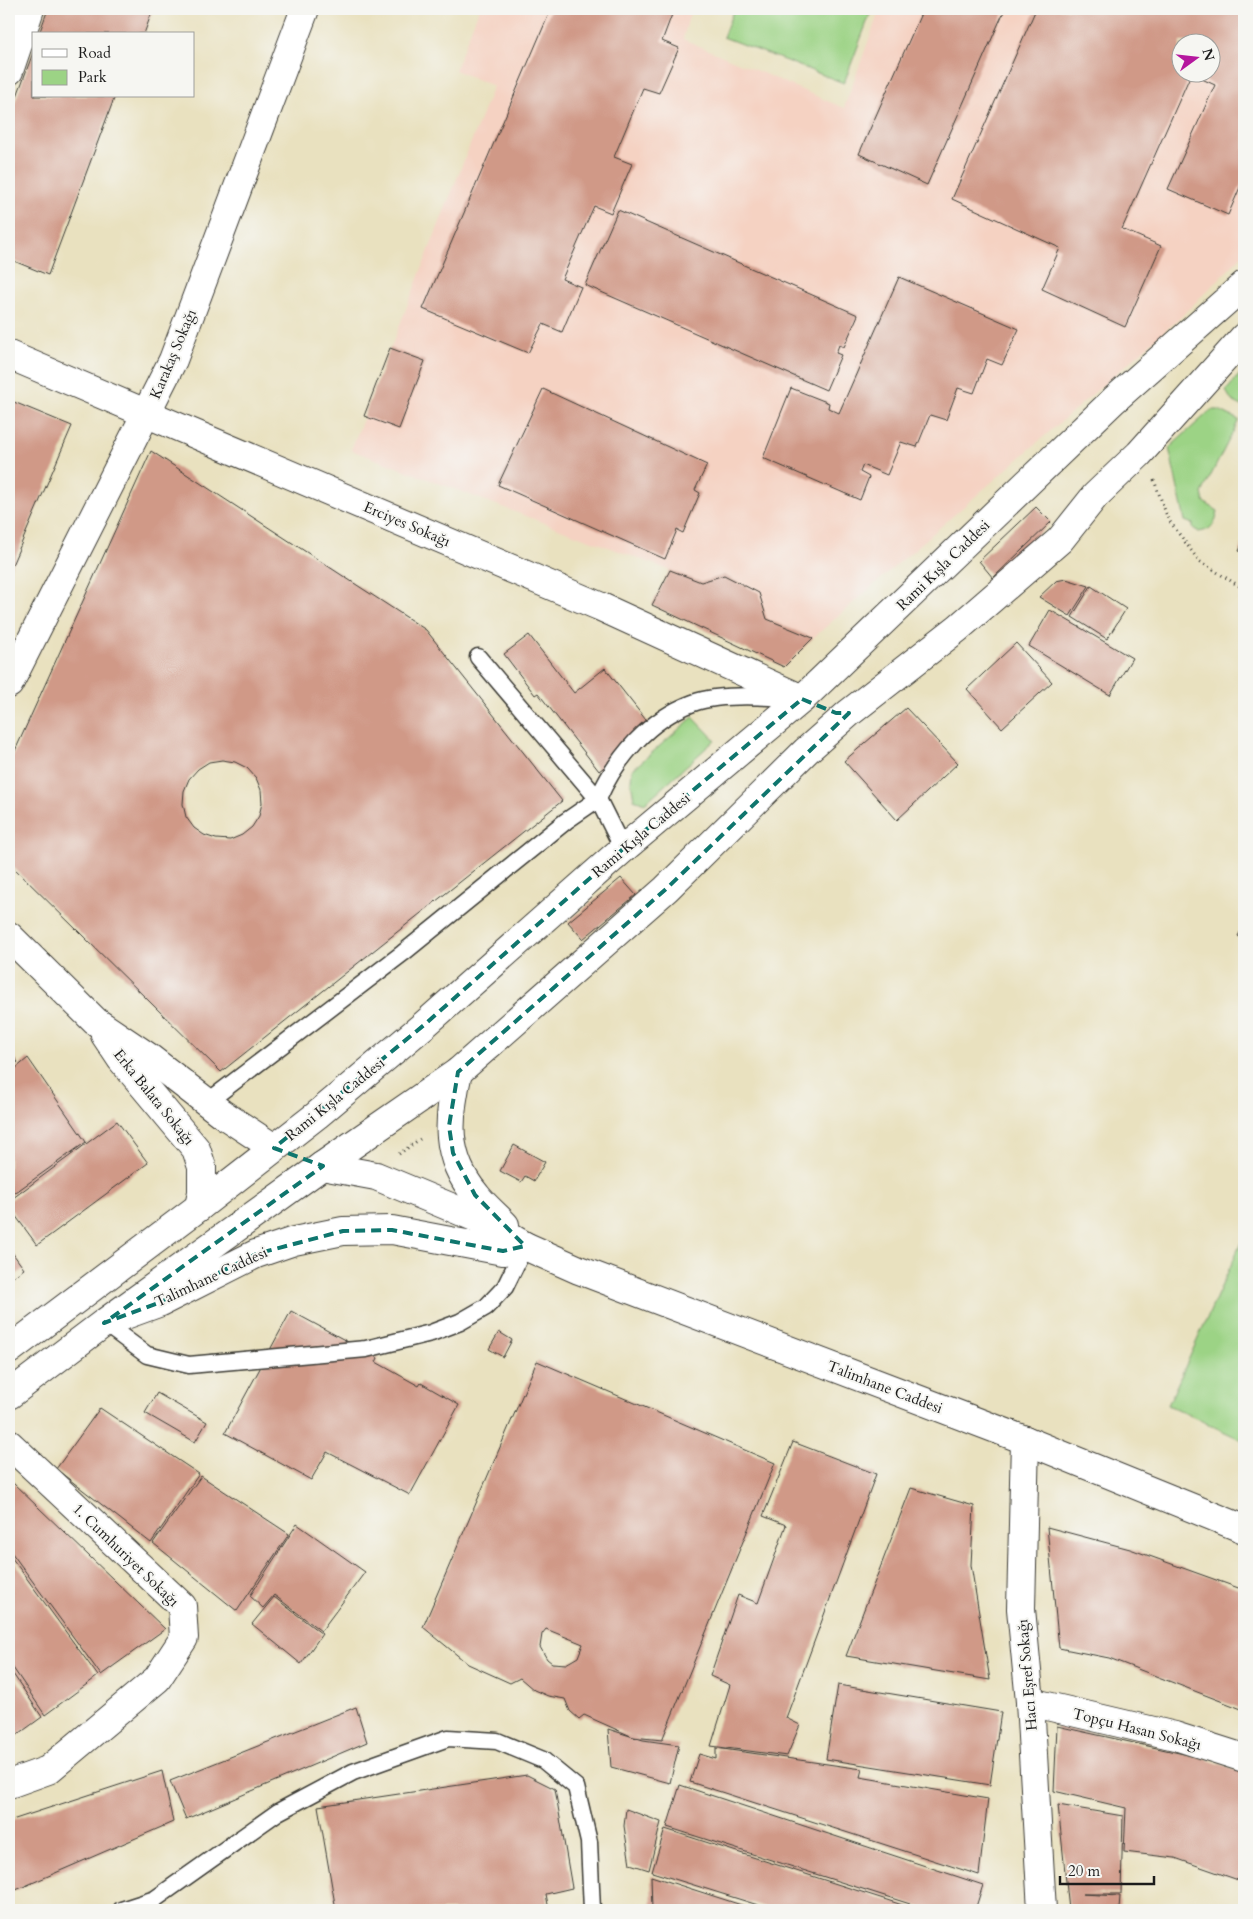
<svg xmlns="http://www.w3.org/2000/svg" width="1253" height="1919" viewBox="0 0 1253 1919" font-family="Cardo,serif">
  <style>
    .built { fill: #f5d2c2; fill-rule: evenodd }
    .green { fill: #9cd385; stroke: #5c7850 }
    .building { fill: #d09987; fill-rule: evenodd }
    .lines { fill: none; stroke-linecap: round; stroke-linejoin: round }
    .lane-casing { stroke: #3b3a34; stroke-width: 19 }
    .street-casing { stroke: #3b3a34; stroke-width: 30 }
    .secondary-casing { stroke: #3b3a34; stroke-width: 30 }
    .primary-casing { stroke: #3b3a34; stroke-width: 30 }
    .path { stroke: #3b3a34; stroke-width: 3; stroke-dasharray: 1 4; stroke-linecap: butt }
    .lane { stroke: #fff; stroke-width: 16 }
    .street { stroke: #fff; stroke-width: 28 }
    .secondary { stroke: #fff; stroke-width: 28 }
    .primary { stroke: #fff; stroke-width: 28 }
    .marked { fill: none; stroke: #0f766e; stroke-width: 4; stroke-dasharray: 10 6; stroke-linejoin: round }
    .labels { text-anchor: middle; stroke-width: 4; stroke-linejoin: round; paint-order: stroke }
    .street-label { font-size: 15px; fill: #1c1c1c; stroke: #f6f6f2 }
  </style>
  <rect width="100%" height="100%" fill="#f6f6f2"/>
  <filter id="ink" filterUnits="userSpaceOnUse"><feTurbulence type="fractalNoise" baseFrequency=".02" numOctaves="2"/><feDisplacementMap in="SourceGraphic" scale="10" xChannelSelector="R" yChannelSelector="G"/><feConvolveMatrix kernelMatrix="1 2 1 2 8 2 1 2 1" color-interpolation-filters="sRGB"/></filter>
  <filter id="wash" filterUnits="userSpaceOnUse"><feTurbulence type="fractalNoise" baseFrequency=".0096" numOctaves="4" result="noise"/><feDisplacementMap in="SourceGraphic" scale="20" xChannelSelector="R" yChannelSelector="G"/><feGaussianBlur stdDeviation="1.12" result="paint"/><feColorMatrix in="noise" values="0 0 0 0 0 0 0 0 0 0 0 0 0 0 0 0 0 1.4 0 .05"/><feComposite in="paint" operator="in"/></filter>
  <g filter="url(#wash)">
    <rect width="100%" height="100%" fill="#e9e1bf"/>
    <!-- built -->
    <path class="built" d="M 479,9 L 691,9 L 683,39 L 844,108 L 880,9 L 1244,9 L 1244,254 L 1181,317 L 813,638 L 767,619 L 759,593 L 724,575 L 701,582 L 351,450 L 493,86 L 455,70 ZM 1180,42 L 1210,42 L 1210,72 L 1180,72 Z"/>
    <!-- green -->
    <g class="green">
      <polygon points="734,9 872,9 844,83 723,37"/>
      <polygon points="1244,369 1244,407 1232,401 1226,391"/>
      <path d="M 1211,410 L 1219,410 L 1239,420 L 1202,493 L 1204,502 L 1218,511 C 1215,523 1213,530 1199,532 L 1193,528 L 1193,524 L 1185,521 L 1169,448 Z"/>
      <polygon points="693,717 715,740 645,803 634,799 631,781 632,770"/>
      <polygon points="1244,1236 1244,1441 1168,1405"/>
    </g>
    <g id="blocks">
      <!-- building -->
      <g class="building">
        <polygon points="48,9 153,9 144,34 39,34"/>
        <polygon points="551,9 674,9 662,41 679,48 659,93 643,88 614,157 632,164 611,213 594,206 562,279 581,287 562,332 543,324 528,353 423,309"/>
        <polygon points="923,9 1005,9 927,185 859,154"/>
        <path d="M 1036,9 L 1244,9 L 1244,178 L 1228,215 L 1168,189 L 1215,85 L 1191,74 L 1122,229 L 1161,246 L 1125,327 L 1042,289 L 1060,248 L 952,199 ZM 1180,42 L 1210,42 L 1210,72 L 1180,72 Z"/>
        <polygon points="34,50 34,96 115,96 48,275 9,259 9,118"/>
        <polygon points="618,210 858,315 844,347 839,345 836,353 841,355 826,390 585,285"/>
        <polygon points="899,277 1019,329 1002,365 987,359 974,393 958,388 946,420 930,415 917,447 901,442 887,475 863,465 860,472 869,477 860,500 763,458 791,388 829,403 828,408 839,413"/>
        <polygon points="390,348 425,361 399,429 364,416"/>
        <polygon points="543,389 707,465 695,490 700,493 683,533 677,530 665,559 498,485"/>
        <polygon points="9,400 72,426 9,572"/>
        <path d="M 151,451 L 426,630 L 562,801 L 221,1072 L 9,863 L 9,764 ZM 222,760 L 235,762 L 247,768 L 256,778 L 261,790 L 262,803 L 259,816 L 252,827 L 242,835 L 230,840 L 216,839 L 204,835 L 194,828 L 186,817 L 183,804 L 184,791 L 189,779 L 198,769 L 209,762 Z"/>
        <polygon points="1036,507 1051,522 993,578 979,561"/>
        <polygon points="1244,540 1244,553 1239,551"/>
        <polygon points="670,570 701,582 724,575 759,593 767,619 813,638 784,667 652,605"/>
        <polygon points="1066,579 1089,586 1070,616 1039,597 1056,581"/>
        <polygon points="1091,586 1126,609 1107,639 1072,617"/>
        <polygon points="1050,610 1132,658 1110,695 1029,646"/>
        <polygon points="529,635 574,693 605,668 653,729 599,771 538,693 535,695 504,654"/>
        <polygon points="1016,643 1052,682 1002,728 967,689"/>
        <polygon points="906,708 958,763 897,820 844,761"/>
        <polygon points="621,878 636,895 583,939 568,922"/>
        <polygon points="1244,925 1244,940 1238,936"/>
        <polygon points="9,1052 18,1062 9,1069"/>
        <polygon points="28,1058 86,1142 9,1197 9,1074"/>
        <polygon points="117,1121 148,1163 37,1245 9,1207 9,1201"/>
        <polygon points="514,1145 545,1162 534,1181 525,1176 521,1182 500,1171"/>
        <polygon points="9,1248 24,1269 9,1280"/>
        <polygon points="291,1311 378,1358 376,1362 419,1386 421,1383 459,1405 410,1495 327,1452 311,1480 225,1433"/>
        <polygon points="499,1332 512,1340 503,1357 489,1349"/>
        <path d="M 537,1361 L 775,1463 L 662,1740 L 633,1737 L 584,1715 L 579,1719 L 570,1711 L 565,1699 L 548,1696 L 534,1690 L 520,1678 L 510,1683 L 468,1664 L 423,1627 ZM 546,1629 L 583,1644 L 578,1657 L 566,1664 L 552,1663 L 547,1659 L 540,1647 L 542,1634 Z"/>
        <polygon points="157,1393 207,1422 195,1442 145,1413"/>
        <polygon points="100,1408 199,1474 151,1543 56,1469"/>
        <polygon points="793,1442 876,1474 786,1718 800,1725 787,1756 711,1746 730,1685 710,1676 738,1595 758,1603 786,1525 763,1516"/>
        <polygon points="201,1476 289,1534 237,1611 153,1543"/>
        <polygon points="13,1483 165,1629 101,1675 9,1549 9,1486"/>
        <polygon points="911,1488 974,1506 971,1565 990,1680 846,1656"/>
        <polygon points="297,1524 365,1572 321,1631 274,1595 263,1608 250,1596"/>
        <polygon points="1047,1527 1130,1549 1244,1590 1244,1710 1109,1658 1059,1648"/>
        <polygon points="9,1554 98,1676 45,1715 9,1662"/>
        <polygon points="274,1597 322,1634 301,1664 252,1624"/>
        <polygon points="9,1668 42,1717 9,1741"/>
        <polygon points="838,1685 1001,1712 990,1785 826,1759"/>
        <polygon points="356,1707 367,1742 186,1819 170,1781"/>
        <polygon points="1057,1726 1202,1758 1244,1772 1244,1882 1175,1858 1124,1852 1126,1808 1054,1791"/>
        <polygon points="608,1729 643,1740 679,1745 670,1783 611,1767"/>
        <polygon points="716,1748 862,1769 860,1777 988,1799 979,1875 690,1782 699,1754 716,1759"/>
        <polygon points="162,1771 173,1822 9,1893 9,1821"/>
        <polygon points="527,1775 555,1789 572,1888 546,1894 549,1910 336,1910 318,1806"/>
        <polygon points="680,1785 983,1885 975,1910 929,1910 667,1827"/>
        <polygon points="1058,1805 1123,1816 1121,1894 1082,1894 1120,1896 1119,1910 1069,1910"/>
        <polygon points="626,1809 661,1822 649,1870 630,1864 624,1826"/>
        <polygon points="665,1829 918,1910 774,1910 652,1872"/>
        <polygon points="651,1876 757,1910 652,1910"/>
      </g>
    </g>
  </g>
  <g filter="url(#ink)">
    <use href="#blocks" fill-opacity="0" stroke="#3b3a34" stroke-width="1"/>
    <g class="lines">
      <defs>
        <g id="lane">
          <path d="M 623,849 L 598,799 C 616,758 649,719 693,703 C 718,694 759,696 785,698"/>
          <polyline points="206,1103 403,953 566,821 598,799 478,657"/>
          <polyline points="104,1323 147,1355 189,1365 366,1349 431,1333 460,1322 486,1307 505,1287 525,1246"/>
          <polyline points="121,1910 155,1899 278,1812 353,1772 448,1738 497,1741 543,1760 576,1787 589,1842 592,1910"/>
        </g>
        <g id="street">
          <polyline points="9,71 30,9"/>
          <polyline points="9,355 599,606 802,699"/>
          <polyline points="9,684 173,360 305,9"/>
          <polyline points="9,1444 182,1606 184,1638 157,1679 48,1770 9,1784"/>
          <polyline points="1030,1702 1175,1736 1244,1758"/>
        </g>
        <g id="secondary">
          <polyline points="9,936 95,1021 147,1056 221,1113 274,1148"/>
          <polyline points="105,1035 121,1059 196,1149 202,1167 202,1192 199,1207"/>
          <path d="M 458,1072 C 448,1117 443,1156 476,1195 C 484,1206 496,1215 505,1225"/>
          <polyline points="322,1166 376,1176 479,1219 525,1246 579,1270 1025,1440 1244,1529"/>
          <polyline points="117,1318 161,1302 256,1254 294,1241 343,1231 392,1230 503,1251 525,1246"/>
          <polyline points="1025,1440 1021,1609 1030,1702 1042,1910"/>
        </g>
        <g id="primary">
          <polyline points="9,1350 199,1207 317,1115 424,1025 623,849 802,699 1114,400 1244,285"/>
          <polyline points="9,1395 104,1323 322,1166 458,1072 666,889 806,751 849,713 958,628 1060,540 1095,496 1139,454 1244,337"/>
        </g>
      </defs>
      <!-- lane casing -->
      <use href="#lane" class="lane-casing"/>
      <!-- street casing -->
      <use href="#street" class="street-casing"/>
      <!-- secondary casing -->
      <use href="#secondary" class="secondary-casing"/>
      <!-- primary casing -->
      <use href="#primary" class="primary-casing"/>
      <!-- path -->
      <g class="path">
        <polyline points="1154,480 1168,519 1199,561 1244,589"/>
        <polyline points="399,1154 420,1139"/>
      </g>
      <!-- lane -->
      <use href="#lane" class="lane"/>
      <!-- street -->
      <use href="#street" class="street"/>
      <!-- secondary -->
      <use href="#secondary" class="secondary"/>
      <!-- primary -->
      <use href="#primary" class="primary"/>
    </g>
  </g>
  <!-- marked area -->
  <path class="marked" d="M 802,699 L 836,713 L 849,713 L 666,889 L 458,1072 L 449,1126 L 453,1153 L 475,1195 L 525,1246 L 503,1251 L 392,1230 L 343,1231 L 256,1254 L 161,1302 L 104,1323 L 323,1166 L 274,1148 L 424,1025 L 623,849 Z"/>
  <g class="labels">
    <!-- street labels -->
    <g class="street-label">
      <text transform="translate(173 354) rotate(-67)" y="5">Karakaş Sokağı</text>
      <text transform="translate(407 524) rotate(23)" y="5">Erciyes Sokağı</text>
      <text transform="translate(943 565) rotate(-44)" y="5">Rami Kışla Caddesi</text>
      <text transform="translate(641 835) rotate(-40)" y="5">Rami Kışla Caddesi</text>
      <text transform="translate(154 1097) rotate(51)" y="5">Erka Balata Sokağı</text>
      <text transform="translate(335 1099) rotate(-39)" y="5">Rami Kışla Caddesi</text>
      <text transform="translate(211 1277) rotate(-25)" y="5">Talimhane Caddesi</text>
      <text transform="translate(885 1387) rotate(21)" y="5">Talimhane Caddesi</text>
      <text transform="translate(126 1555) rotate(44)" y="5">1. Cumhuriyet Sokağı</text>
      <text transform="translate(1027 1675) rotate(-95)" y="5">Hacı Eşref Sokağı</text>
      <text transform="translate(1137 1729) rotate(14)" y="5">Topçu Hasan Sokağı</text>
    </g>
  </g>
  <!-- margin -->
  <rect width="1253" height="1919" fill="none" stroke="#f6f6f2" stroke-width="30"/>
  <!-- legend -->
  <rect x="32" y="32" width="162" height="65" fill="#f6f6f2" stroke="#9f9f9c"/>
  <rect x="42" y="49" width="25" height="8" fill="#ffffff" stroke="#9f9f9c"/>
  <text x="78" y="58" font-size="15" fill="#1c1c1c">Road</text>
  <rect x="42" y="70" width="25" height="15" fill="#9cd385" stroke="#9f9f9c"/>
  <text x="78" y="82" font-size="15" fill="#1c1c1c">Park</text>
  <!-- north arrow -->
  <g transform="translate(1196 58) rotate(75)"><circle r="24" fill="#f6f6f2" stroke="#9f9f9c"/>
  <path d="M0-4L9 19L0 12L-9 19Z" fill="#b5179e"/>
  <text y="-8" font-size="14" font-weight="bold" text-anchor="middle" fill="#1c1c1c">N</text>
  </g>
  <!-- scale -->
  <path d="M1060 1876v8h94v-8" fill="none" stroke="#1c1c1c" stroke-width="2.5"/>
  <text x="1068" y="1876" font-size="15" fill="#1c1c1c" stroke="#f6f6f2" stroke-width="4" paint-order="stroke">20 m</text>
</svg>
